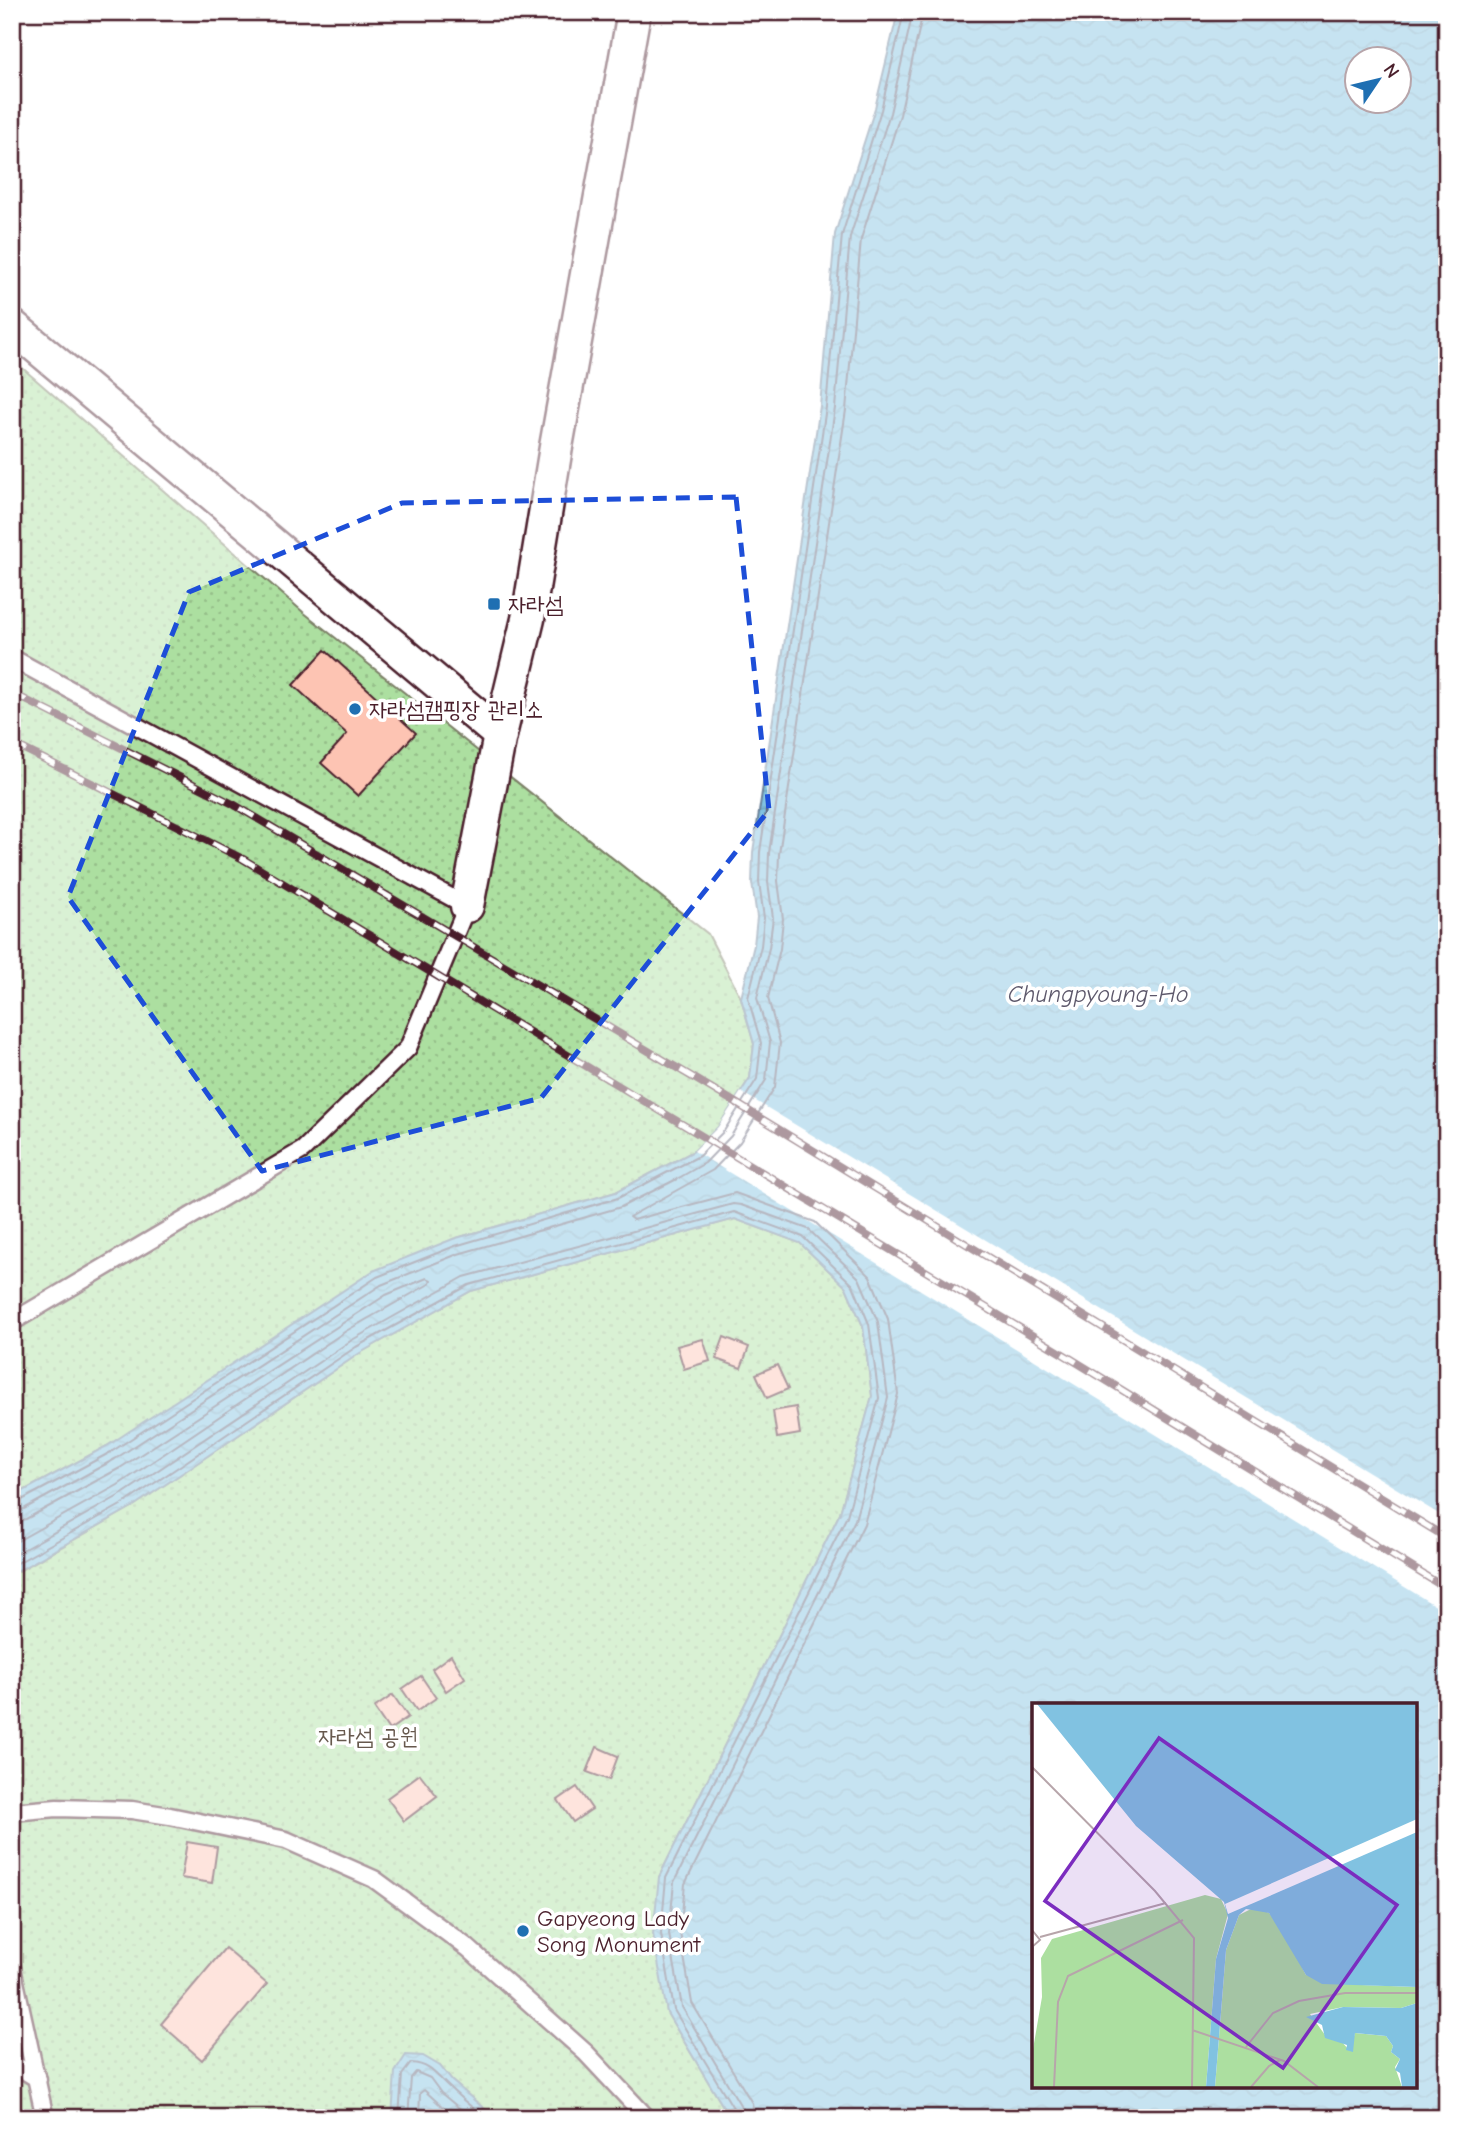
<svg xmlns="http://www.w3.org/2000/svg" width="1459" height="2130" viewBox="0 0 1459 2130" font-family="'Comic Neue','Poor Story',sans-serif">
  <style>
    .park { fill: url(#park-dots); stroke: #7b7f66; stroke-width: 2 }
    .water { fill: url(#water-waves); stroke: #6b8198; stroke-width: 2; fill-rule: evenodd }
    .pier { fill: #fff }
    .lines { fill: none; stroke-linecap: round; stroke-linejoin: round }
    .shore { stroke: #606074; stroke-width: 2 }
    .building { fill: #fdc4b3; stroke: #4a1f2b; stroke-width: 2 }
    .service-casing { stroke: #4a1f2b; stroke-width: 21 }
    .minor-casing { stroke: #4a1f2b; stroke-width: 37 }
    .service { stroke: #fff; stroke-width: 16 }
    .minor { stroke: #fff; stroke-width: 32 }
    .rail-casing { stroke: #4a1f2b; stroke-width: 8 }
    .rail { stroke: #fff; stroke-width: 5; stroke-dasharray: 16; stroke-linecap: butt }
    .marked { fill: none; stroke: #1d4ed8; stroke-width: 5; stroke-dasharray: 14 9; stroke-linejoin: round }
    .poi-dot { fill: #1f6fb2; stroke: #fff; stroke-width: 2.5 }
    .labels { text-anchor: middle; stroke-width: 7; stroke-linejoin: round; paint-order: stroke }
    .poi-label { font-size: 23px; fill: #4a1f2b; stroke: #fff; text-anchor: start }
    .park-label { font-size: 23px; fill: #67594e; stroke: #fff }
    .water-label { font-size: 24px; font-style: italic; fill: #5d586b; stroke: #fff }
    .inset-road { fill: none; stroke: #b7a5aa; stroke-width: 2 }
    .view { fill: #7b2cbf; fill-opacity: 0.15; stroke: #7b2cbf; stroke-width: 3.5 }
    .inset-edge { fill: none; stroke: #4a1f2b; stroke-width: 3.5 }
  </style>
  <defs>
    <pattern id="park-dots" width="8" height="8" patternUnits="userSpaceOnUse" patternTransform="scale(1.75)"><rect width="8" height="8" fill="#acdfa0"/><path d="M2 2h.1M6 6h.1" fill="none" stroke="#96bf8a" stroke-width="1.8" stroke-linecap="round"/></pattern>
    <pattern id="water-waves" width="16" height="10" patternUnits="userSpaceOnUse" patternTransform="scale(1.75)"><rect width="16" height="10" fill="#81c2e1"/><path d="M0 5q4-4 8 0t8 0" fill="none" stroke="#71a6c1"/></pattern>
  </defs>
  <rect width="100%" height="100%" fill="#fff"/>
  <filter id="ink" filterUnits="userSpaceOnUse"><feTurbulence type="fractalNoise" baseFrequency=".0143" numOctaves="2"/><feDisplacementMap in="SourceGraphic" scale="14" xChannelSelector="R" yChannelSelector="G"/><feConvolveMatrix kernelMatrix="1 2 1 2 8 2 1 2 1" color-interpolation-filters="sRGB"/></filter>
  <g filter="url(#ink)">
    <!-- park -->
    <g class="park">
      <polygon points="12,359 303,612 708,934 741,998 754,1044 750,1078 718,1127 694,1151 616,1192 453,1239 107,1446 12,1497"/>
      <polygon points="735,1219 800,1243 846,1287 863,1326 872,1396 840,1513 659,1877 667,2013 730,2118 495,2118 452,2081 440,2066 393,2118 12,2118 12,1575 132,1507 360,1353 471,1291"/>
    </g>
    <!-- water -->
    <g class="water">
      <path d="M 898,12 L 1447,12 L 1447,2118 L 730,2118 L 667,2013 L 653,1934 L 659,1877 L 840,1513 L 872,1396 L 863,1326 L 846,1287 L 800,1243 L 735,1219 L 471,1291 L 360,1353 L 132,1507 L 12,1574 L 12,1497 L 107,1446 L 373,1271 L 453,1239 L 616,1192 L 694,1151 L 718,1127 L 750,1078 L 754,1044 L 741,998 L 754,945 L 757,917 L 752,883 L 753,852 L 820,406 L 835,234 L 875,108 ZM 1358,60 L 1400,60 L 1400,102 L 1358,102 ZM 1034,1705 L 1415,1705 L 1415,2086 L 1034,2086 Z"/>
      <polygon points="406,2055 423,2056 440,2066 452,2081 495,2118 392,2118 395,2072"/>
    </g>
    <!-- pier -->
    <polygon class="pier" points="741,1092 1447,1519 1447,1613 694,1151 718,1127"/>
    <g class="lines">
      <!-- shore -->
      <g class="shore">
        <polyline points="12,1503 18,1502 111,1452 377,1277 455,1246 618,1198 699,1156 724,1131 757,1079 761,1043 748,998 761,946 764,918 759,882 760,852 826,407 842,235 881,110 904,12"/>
        <polyline points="12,1511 22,1510 115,1459 381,1285 458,1254 621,1207 677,1179 705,1163 731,1136 766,1080 770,1042 757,998 769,948 773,918 768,882 769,853 835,408 850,237 890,113 913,12"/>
        <polyline points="12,1522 26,1519 120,1468 386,1295 427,1278 431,1280 429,1284 346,1331 118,1485 12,1544"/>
        <polyline points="12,1556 124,1493 352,1340 464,1277 733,1204 741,1205 808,1229 859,1278 878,1322 888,1398 855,1520 674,1882 669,1934 682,2007 742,2108 744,2118"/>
        <polyline points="12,1566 128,1501 356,1347 469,1285 734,1212 803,1237 853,1285 869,1324 879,1398 847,1516 666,1878 661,1934 674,2010 735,2111 736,2118"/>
        <path d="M 399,2118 L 402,2075 L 411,2063 C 430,2064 436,2075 449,2087 C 460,2098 473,2108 485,2118"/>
        <polyline points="408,2118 411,2078 416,2072 430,2078 441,2093 471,2118"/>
        <polyline points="419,2118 420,2093 424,2090 455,2118"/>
        <polyline points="755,2118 752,2103 692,2003 680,1933 685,1884 864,1524 898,1394 888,1319 870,1276 815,1222 735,1193 633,1220 629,1217 713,1170 740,1142 775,1087 780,1043 768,998 780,949 783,919 778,881 779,854 846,410 861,239 900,115 923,12"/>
      </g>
    </g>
    <!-- building -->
    <g class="building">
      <polygon points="325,650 416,733 358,796 321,763 347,734 293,685"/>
      <polygon points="724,1337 749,1347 741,1368 716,1359"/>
      <polygon points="703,1339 710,1361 684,1369 677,1346"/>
      <polygon points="777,1365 788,1389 767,1398 756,1374"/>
      <polygon points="796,1407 800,1434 777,1438 773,1411"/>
      <polygon points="451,1655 465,1678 446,1691 432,1669"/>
      <polygon points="421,1676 436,1698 417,1711 402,1689"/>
      <polygon points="393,1695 408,1717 389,1730 374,1708"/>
      <polygon points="597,1747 618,1756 609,1780 587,1772"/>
      <polygon points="420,1774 437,1796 404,1821 387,1798"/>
      <polygon points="577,1787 592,1809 573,1822 558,1800"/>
      <polygon points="187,1842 217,1847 212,1883 181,1878"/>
      <polygon points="225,1948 267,1984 202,2060 161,2024"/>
    </g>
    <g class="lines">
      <defs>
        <g id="service">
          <polyline points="12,658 467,906 408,1048 303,1150 12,1322"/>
          <polyline points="12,1812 57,1808 132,1810 170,1816 286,1840 374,1879 468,1948 586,2053 647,2118"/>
          <polyline points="12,1968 45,2118"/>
          <polyline points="12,2063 38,2079"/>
        </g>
        <g id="minor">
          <polyline points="12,326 500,735"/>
          <polyline points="467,906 500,735 528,619 556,447 634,12"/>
        </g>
      </defs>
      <!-- service casing -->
      <use href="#service" class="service-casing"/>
      <!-- minor casing -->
      <use href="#minor" class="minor-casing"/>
      <!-- service -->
      <use href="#service" class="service"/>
      <!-- minor -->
      <use href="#minor" class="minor"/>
      <defs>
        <g id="rail">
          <polyline points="12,693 233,804 726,1097 1447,1538"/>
          <polyline points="12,743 243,859 1068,1357 1447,1589"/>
        </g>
      </defs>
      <!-- rail casing -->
      <use href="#rail" class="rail-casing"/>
      <!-- rail -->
      <use href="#rail" class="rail"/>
    </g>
  </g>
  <!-- marked area -->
  <path d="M0 0H1459V2130H0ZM 736,497 L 769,810 L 541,1098 L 262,1171 L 68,897 L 189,592 L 402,503 Z" fill="#fff" fill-opacity=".55" fill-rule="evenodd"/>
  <path class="marked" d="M 736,497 L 769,810 L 541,1098 L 262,1171 L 68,897 L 189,592 L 402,503 Z"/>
  <!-- markers -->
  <g class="poi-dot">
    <rect x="487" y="597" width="14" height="14" rx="3.5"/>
    <circle cx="355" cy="709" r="7"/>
    <circle cx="523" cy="1931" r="7"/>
  </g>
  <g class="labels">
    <!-- poi labels -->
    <g class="poi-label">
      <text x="508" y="612">자라섬</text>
      <text x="369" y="717">자라섬캠핑장 관리소</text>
      <text x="537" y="1926">Gapyeong Lady<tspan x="537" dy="26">Song Monument</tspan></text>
    </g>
    <!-- park labels -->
    <g class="park-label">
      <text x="368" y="1744">자라섬 공원</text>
    </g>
    <!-- water labels -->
    <g class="water-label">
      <text x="1098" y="1002">Chungpyoung-Ho</text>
    </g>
  </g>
  <!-- overview -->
  <g transform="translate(1032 1703)">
    <rect width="385" height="385" fill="#fff"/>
    <path d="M 173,192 L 189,196 L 196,211 L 184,256 L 174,384 L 0,384 L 0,352 L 10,294 L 9,255 L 20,236 ZM 223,204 L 237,210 L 248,223 L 274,272 L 329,282 L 385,284 L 385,300 L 369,305 L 311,304 L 278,311 L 293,332 L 308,337 L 318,348 L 323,330 L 354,333 L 361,343 L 359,349 L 368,356 L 363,364 L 370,384 L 183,384 L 194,247 L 207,212 Z" fill="#acdfa0"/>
    <path d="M 5,1 L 385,1 L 385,284 L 290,281 L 274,272 L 237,210 L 214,206 L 207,212 L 194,247 L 183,384 L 174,384 L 184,256 L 196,215 L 192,199 L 104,123 ZM 385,300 L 385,384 L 370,384 L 368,370 L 363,367 L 368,356 L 359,349 L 361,343 L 354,333 L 323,330 L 321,349 L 314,347 L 315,342 L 293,335 L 290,322 L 274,314 L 311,304 L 369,305 Z" fill="#81c2e1"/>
    <path d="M 385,116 L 385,129 L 196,211 L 193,201 Z" fill="#fff"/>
    <path class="inset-road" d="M 0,64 L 123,188 L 162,235 L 160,384M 0,227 L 8,237 L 0,244M 8,234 L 134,200M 0,316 L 1,244M 160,327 L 252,358 L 286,384M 214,344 L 241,310 L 267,298 L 313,290 L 385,290M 22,384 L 26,299 L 36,273 L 151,217M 219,384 L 237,363 L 248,357"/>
    <path class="view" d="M 127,35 L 365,202 L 251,365 L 13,198 Z"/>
    <rect width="385" height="385" class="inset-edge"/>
  </g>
  <!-- margin -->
  <rect width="1459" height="2130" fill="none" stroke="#fff" stroke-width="42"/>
  <rect x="21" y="21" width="1417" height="2088" fill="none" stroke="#4a1f2b" stroke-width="2.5" filter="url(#ink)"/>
  <!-- north arrow -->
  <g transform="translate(1378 80) rotate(55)"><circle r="33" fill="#ffffff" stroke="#b7a5aa" stroke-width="2"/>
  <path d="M0-5L12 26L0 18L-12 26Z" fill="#1f6fb2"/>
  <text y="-10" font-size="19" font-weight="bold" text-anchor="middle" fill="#4a1f2b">N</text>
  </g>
</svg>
